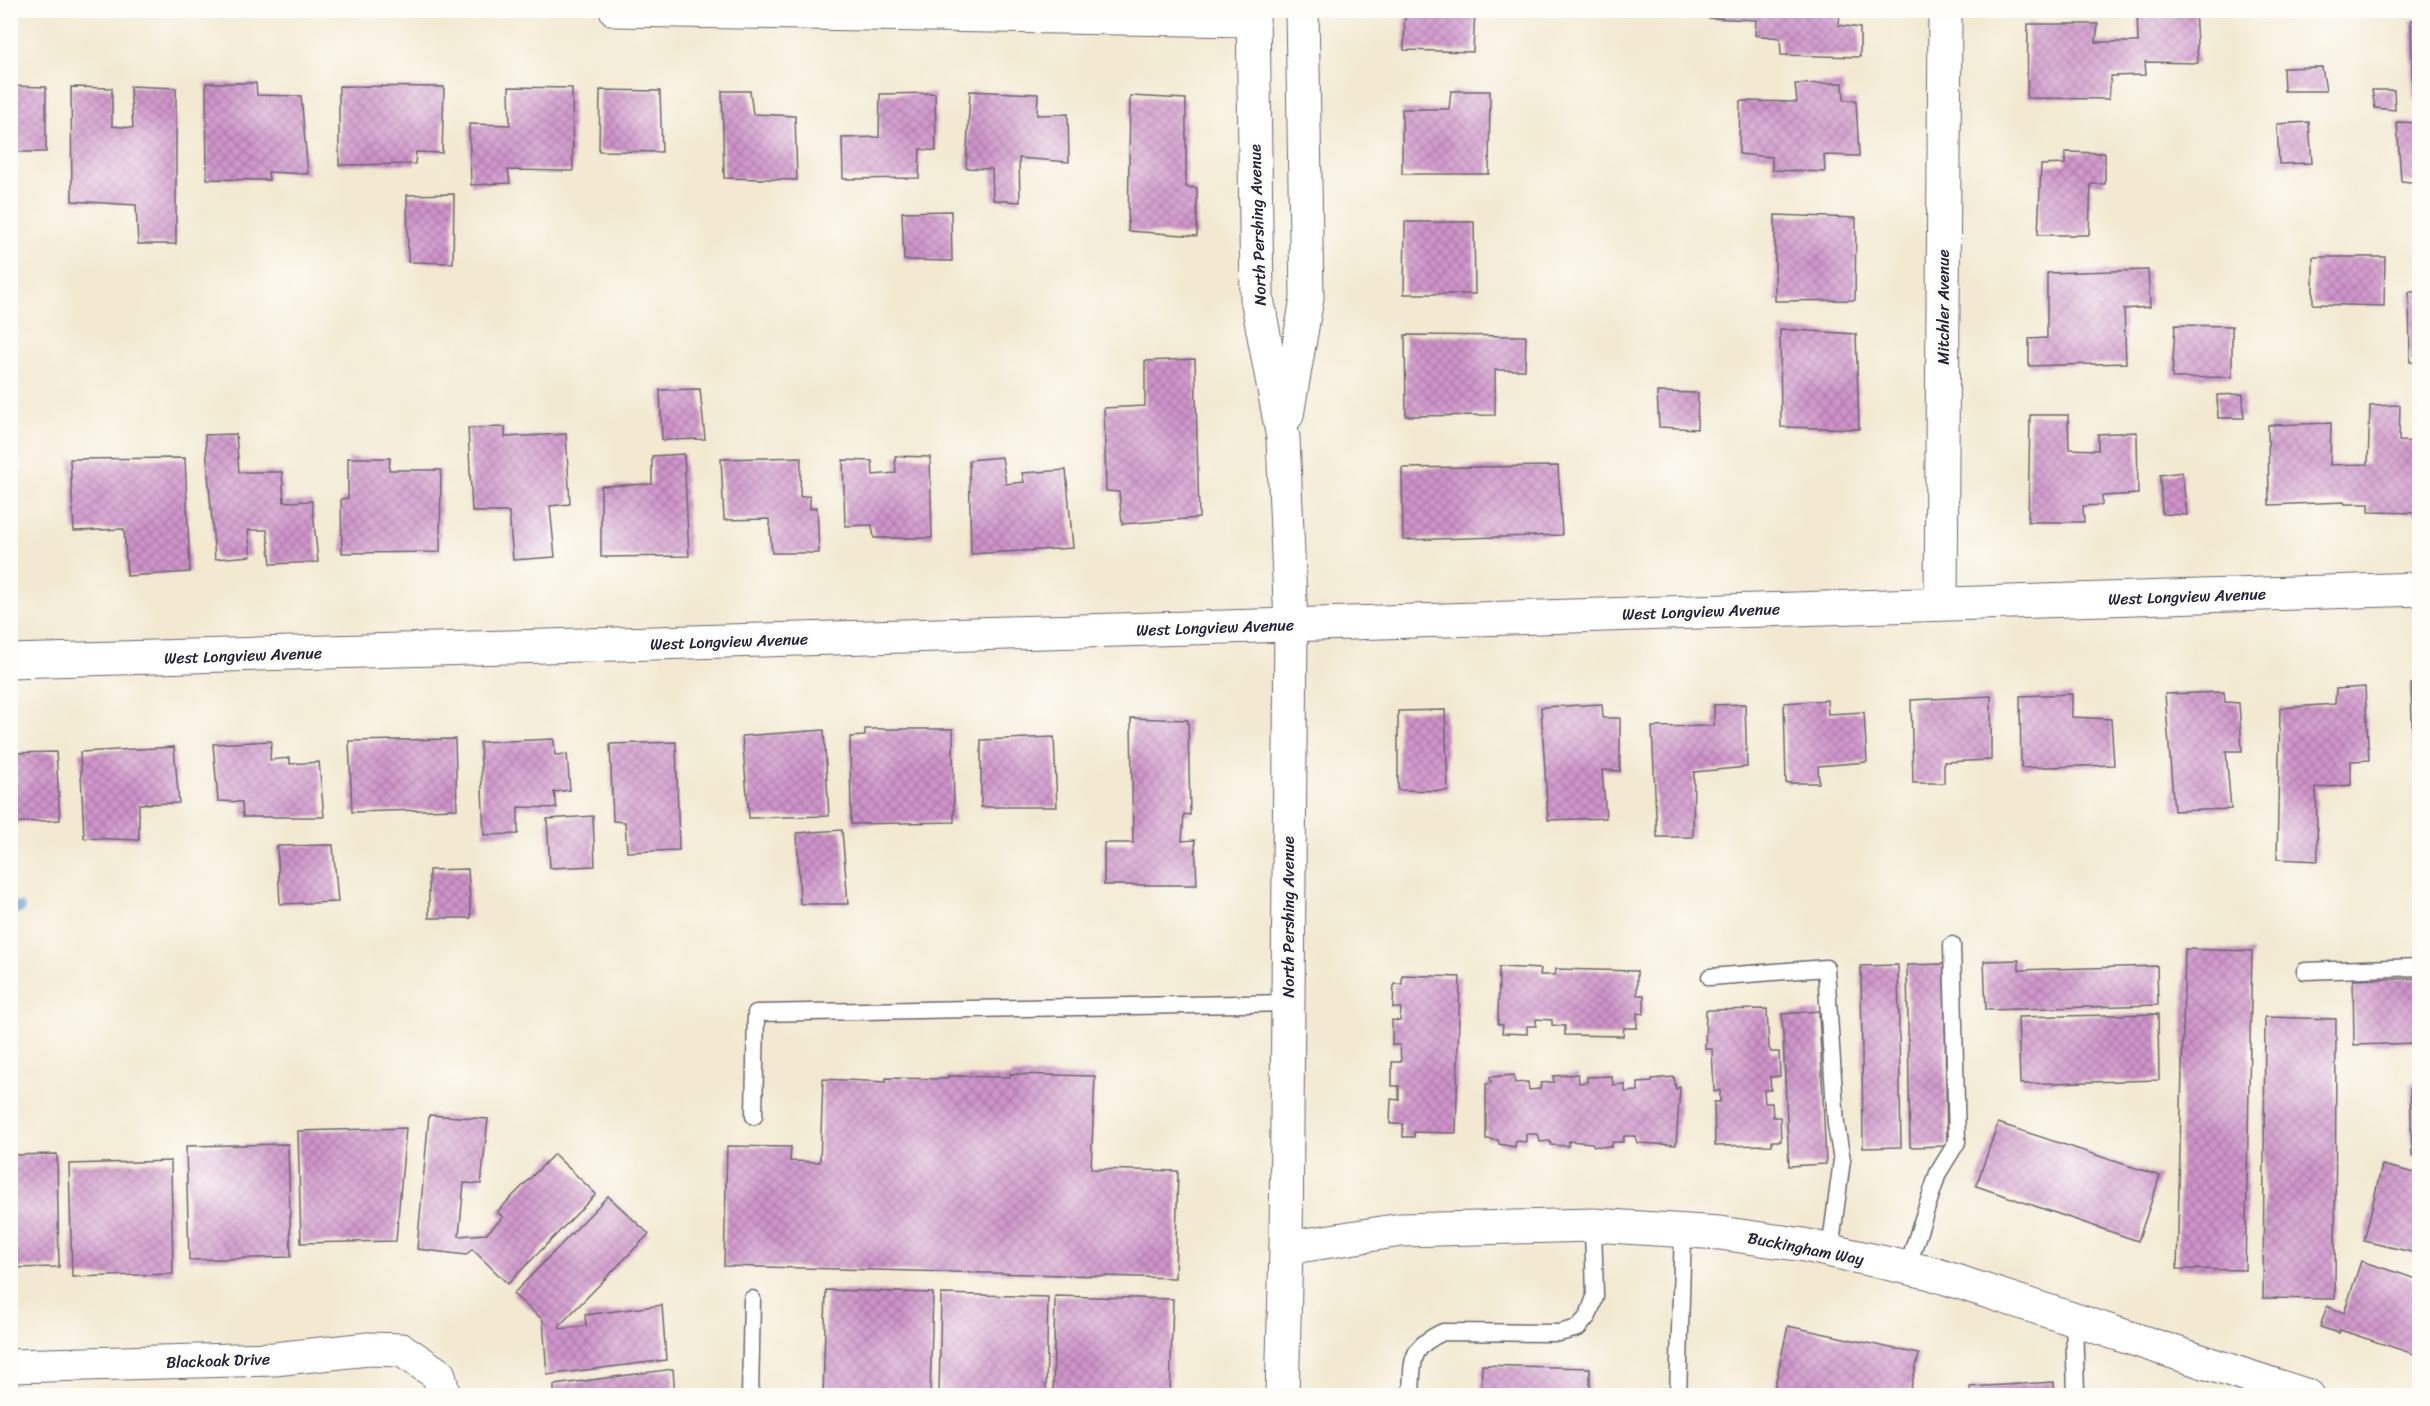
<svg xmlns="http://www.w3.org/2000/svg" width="2430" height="1406" viewBox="0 0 2430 1406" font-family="Sriracha,sans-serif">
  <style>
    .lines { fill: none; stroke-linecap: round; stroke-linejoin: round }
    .stream { stroke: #65a0d5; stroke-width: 12 }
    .building { fill: url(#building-cross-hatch) }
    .service-casing { stroke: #6b686f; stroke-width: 19 }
    .minor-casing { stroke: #6b686f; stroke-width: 35 }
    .secondary-casing { stroke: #6b686f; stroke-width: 35 }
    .service { stroke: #fff; stroke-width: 16 }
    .minor { stroke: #fff; stroke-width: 33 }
    .secondary { stroke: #fff; stroke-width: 33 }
    .labels { text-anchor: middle; stroke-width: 6; stroke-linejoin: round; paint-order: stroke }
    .street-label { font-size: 16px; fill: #22223b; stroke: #fdfcf7 }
  </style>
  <defs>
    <pattern id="building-cross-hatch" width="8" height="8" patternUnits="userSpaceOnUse" patternTransform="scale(1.5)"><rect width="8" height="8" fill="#cf94ca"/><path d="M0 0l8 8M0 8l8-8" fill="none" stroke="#a878a5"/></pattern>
  </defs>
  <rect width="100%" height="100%" fill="#fdfcf7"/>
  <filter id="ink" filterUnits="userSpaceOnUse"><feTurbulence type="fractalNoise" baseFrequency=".0167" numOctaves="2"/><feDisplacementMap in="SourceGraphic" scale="12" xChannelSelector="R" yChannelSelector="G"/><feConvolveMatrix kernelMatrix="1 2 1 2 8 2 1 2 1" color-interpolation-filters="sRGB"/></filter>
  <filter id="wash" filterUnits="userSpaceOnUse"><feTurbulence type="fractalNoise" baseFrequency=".008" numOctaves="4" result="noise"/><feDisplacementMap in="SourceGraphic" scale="24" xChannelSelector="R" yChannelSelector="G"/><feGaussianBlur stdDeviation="1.35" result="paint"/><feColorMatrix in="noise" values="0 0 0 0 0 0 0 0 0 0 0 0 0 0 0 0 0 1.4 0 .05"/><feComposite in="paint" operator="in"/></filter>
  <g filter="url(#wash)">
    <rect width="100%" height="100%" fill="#f2e9d0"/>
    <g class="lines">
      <!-- stream -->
      <polyline class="stream" points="10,908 19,908"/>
    </g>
    <g id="blocks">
      <!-- building -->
      <g class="building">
        <polygon points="1405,10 1475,10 1473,52 1404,50"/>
        <polygon points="1708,10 1840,10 1839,25 1860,28 1860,57 1781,55 1780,38 1755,35 1756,20 1708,18"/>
        <polygon points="2137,10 2195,10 2198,63 2145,62 2146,75 2111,76 2109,99 2027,98 2028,24 2098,24 2096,42 2138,42"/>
        <polygon points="2411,20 2420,20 2420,101 2413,100"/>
        <polygon points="2322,67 2326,91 2284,91 2283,68"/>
        <polygon points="206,83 256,83 257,95 301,96 308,174 268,172 269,180 207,179"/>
        <polygon points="1843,83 1844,100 1856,100 1859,156 1824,155 1825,172 1772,170 1772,157 1739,154 1740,101 1797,102 1795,84"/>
        <polygon points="10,86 46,87 46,152 10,152"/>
        <polygon points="130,86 176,88 176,244 138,244 136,205 72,201 71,87 112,88 112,126 133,128"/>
        <polygon points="339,86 444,87 442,153 416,152 415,164 339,165"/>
        <polygon points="509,87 572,88 573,171 508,170 510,183 471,185 469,124 510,125"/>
        <polygon points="600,90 660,91 662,152 599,151"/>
        <polygon points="2372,90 2394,90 2395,110 2375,108"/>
        <polygon points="722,91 750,91 753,114 795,116 797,180 724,178"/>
        <polygon points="970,91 1038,94 1037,115 1068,114 1069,162 1019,158 1020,202 993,200 992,169 966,168"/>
        <polygon points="1451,91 1490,91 1489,174 1402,174 1402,109 1449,109"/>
        <polygon points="935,93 936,151 920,149 919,178 843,179 842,138 879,137 880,94"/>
        <polygon points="1130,96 1186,99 1186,187 1197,188 1197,236 1128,231"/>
        <polygon points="2309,122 2312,163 2279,164 2277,124"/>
        <polygon points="2397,122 2420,123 2420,183 2401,181"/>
        <polygon points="2065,152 2105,153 2105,184 2091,184 2089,235 2038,235 2041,165 2065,164"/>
        <polygon points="454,194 453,263 408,262 407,195"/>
        <polygon points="951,211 952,261 904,260 902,212"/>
        <polygon points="1775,215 1856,218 1855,300 1775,301"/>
        <polygon points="1405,222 1474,222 1475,294 1404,294"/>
        <polygon points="2313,257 2385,257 2384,306 2313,304"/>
        <polygon points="2148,270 2150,307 2124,309 2126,363 2029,366 2029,339 2047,338 2047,273"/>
        <polygon points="2409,292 2420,292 2420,363 2410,362"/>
        <polygon points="2175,325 2232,326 2232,377 2172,378"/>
        <polygon points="1780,329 1856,334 1859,429 1781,427"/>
        <polygon points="1405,335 1526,336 1525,370 1495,370 1495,415 1406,416"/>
        <polygon points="1195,359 1199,518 1122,524 1119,492 1106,491 1104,408 1145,406 1145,361"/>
        <polygon points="700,389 705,439 662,440 660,390"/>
        <polygon points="1657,392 1698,393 1697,429 1659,427"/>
        <polygon points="2243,394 2244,418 2218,418 2217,395"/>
        <polygon points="2400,405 2399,441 2420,442 2420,513 2369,512 2369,504 2345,504 2344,502 2269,505 2268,425 2331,423 2330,465 2368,464 2370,406"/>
        <polygon points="2030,415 2068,415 2069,449 2098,450 2098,434 2137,432 2138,494 2102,496 2102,505 2083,506 2084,522 2028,522"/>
        <polygon points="505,427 505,437 566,434 570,504 550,506 555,557 513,560 509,512 472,512 468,428"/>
        <polygon points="236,434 239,472 282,472 284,502 312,501 318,562 271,564 267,530 248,530 251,556 215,559 205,435"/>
        <polygon points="684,454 689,556 601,557 601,486 652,484 652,456"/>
        <polygon points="895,456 930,457 932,538 874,538 872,525 845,526 843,460 872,461 873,475 896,473"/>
        <polygon points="801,457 800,497 810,496 810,509 817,507 819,553 772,553 769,519 724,520 721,459"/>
        <polygon points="1002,457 1006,484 1024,482 1022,473 1066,470 1073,548 971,554 969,460"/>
        <polygon points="185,458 190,572 127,576 124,529 74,531 70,459"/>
        <polygon points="348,458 390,458 389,470 441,470 440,552 342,553 341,499 348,498"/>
        <polygon points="1558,466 1562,535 1403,540 1402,468"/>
        <polygon points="2182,472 2187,515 2162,514 2160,475"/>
        <polygon points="2411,684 2420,685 2420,761 2413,761"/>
        <polygon points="2365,687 2369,760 2351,761 2351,785 2316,788 2318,861 2277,859 2280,708 2335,704 2336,689"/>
        <polygon points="2224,692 2225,702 2239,703 2242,751 2226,751 2231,809 2174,811 2165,694"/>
        <polygon points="2072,694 2072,717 2111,719 2114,765 2021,768 2020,696"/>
        <polygon points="1991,696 1991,760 1944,762 1944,783 1913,783 1911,700"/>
        <polygon points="1827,700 1828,714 1864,712 1867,762 1818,766 1819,783 1786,783 1784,703"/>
        <polygon points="1602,704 1603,718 1620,718 1620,771 1602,770 1606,818 1548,820 1541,707"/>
        <polygon points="1745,704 1747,767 1694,772 1693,837 1657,837 1652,727 1714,726 1714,705"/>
        <polygon points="1445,710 1448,791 1398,790 1398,711"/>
        <polygon points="1131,718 1188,720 1190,815 1184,814 1182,841 1195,840 1197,885 1104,885 1104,843 1133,843"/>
        <polygon points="865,729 953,729 954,822 851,824 850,737 865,736"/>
        <polygon points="824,730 829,816 749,818 742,736"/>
        <polygon points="1054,737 1057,807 981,807 981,740"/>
        <polygon points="455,739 457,809 352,812 349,741"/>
        <polygon points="554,739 555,755 567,754 570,790 554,792 557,808 518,807 518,834 484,835 480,742"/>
        <polygon points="271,741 270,760 290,758 290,764 319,762 324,817 243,817 242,802 218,801 213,744"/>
        <polygon points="676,742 679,850 627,852 625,822 613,821 610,744"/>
        <polygon points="174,747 179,803 139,804 139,840 84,838 80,752"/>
        <polygon points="56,752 60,820 10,823 10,753"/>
        <polygon points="593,816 595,866 550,868 547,819"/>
        <polygon points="842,830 848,904 800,904 797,833"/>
        <polygon points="333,845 338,902 280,904 277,846"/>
        <polygon points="468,869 471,918 429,918 429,870"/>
        <polygon points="2185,949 2252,951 2245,1270 2177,1269"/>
        <polygon points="2019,960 2019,970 2157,966 2158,1005 1986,1010 1984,961"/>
        <polygon points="1944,964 1947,1146 1910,1147 1907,965"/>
        <polygon points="1898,965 1901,1147 1863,1148 1861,966"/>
        <polygon points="1499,967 1541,969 1540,975 1555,975 1556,969 1637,971 1637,995 1644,995 1644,1014 1637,1013 1637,1028 1624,1028 1623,1036 1565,1035 1565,1026 1552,1025 1552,1020 1536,1019 1536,1026 1527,1026 1527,1034 1502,1033 1503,1025 1498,1024"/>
        <polygon points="1402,975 1460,977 1456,1133 1414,1132 1414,1137 1403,1137 1403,1124 1390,1124 1391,1099 1399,1100 1399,1086 1392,1086 1392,1062 1401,1062 1400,1045 1392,1045 1392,1020 1400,1021 1401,1008 1393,1008 1394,984 1402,984"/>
        <polygon points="2420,978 2420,1043 2354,1045 2353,980"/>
        <polygon points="1767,1009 1769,1048 1771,1052 1779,1052 1780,1076 1770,1077 1771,1090 1764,1090 1765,1103 1772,1103 1773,1117 1780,1117 1781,1141 1772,1141 1772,1145 1715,1146 1714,1102 1720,1102 1720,1090 1714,1092 1712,1049 1705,1049 1706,1010"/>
        <polygon points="1819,1011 1826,1164 1789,1166 1782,1014"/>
        <polygon points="2158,1014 2159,1080 2020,1084 2018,1017"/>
        <polygon points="2265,1017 2336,1019 2335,1299 2263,1298"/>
        <polygon points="1010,1074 1095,1076 1091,1169 1178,1171 1175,1278 724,1266 727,1146 791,1147 790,1161 820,1162 823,1079 886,1082 886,1078 947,1079 948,1076 1010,1077"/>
        <polygon points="1578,1074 1579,1083 1587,1082 1587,1077 1612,1076 1613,1085 1625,1084 1625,1092 1638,1091 1638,1083 1652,1082 1652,1079 1674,1077 1676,1089 1680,1087 1676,1145 1637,1143 1635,1136 1624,1136 1623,1142 1613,1142 1611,1147 1594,1146 1592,1143 1569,1141 1568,1146 1551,1145 1550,1141 1540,1142 1538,1134 1526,1134 1526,1142 1516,1141 1515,1147 1499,1144 1498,1140 1486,1139 1486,1084 1491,1083 1490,1077 1514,1075 1515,1083 1528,1082 1529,1090 1540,1089 1541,1083 1554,1082 1553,1076"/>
        <polygon points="2410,1084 2420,1084 2420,1156 2412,1156"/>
        <polygon points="429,1115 488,1119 481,1184 464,1183 459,1236 486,1234 503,1217 497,1212 554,1154 596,1194 508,1284 472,1249 466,1255 417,1249"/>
        <polygon points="1998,1123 2160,1176 2138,1241 1976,1186"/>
        <polygon points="406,1128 396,1241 301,1243 298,1131"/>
        <polygon points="288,1144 291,1257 189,1260 186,1146"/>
        <polygon points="57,1154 59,1267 10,1268 10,1155"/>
        <polygon points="171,1161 173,1274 72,1277 69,1164"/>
        <polygon points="2382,1165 2420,1174 2420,1254 2364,1241"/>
        <polygon points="608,1196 649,1234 560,1325 560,1329 586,1326 585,1315 662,1305 666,1360 547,1375 543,1320 513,1294"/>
        <polygon points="2361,1261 2420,1280 2420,1356 2340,1330 2339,1333 2320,1327 2327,1306 2344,1313"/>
        <polygon points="826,1290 933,1293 930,1396 823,1396"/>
        <polygon points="941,1294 1048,1297 1046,1396 939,1396"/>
        <polygon points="1055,1296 1173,1299 1170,1396 1053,1396"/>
        <polygon points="1788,1326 1919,1354 1909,1396 1773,1394"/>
        <polygon points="1482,1365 1590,1368 1590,1396 1481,1396"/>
        <polygon points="673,1369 675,1396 554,1396 554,1385"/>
        <polygon points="2054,1382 2055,1396 1971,1396 1970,1387"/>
      </g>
    </g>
  </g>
  <g filter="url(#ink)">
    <use href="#blocks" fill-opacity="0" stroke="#6b686f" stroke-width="1.5"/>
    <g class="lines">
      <defs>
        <g id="service">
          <polyline points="2305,971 2420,967"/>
          <polyline points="1710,977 1826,968 1836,1125 1842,1160 1830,1251"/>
          <polyline points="754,1116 756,1013 1288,1003"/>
          <polyline points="1907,1268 1938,1173 1957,1142 1952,945"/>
          <polyline points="2074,1319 2076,1396"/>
          <polyline points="750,1396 752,1299"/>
          <path d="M 1411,1396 C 1413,1361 1408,1348 1443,1332 L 1559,1333 L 1578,1328 L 1588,1316 L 1595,1297 L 1593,1225"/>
          <polyline points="1678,1396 1683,1230"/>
        </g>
        <g id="minor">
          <polyline points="616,10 1252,20"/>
          <polyline points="1941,604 1945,10"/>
          <polyline points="10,661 1225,627 2420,589"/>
          <polyline points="1286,1248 1401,1230 1593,1225 1720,1233 1804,1245 1931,1273 2308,1396"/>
          <polyline points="10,1366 274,1359 368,1349 402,1350 439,1375 444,1396"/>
        </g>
        <g id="secondary">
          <polyline points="1253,10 1257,298 1283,438 1291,624 1286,1248 1282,1396"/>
          <polyline points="1287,415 1307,298 1302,10"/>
        </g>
      </defs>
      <!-- service casing -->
      <use href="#service" class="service-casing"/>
      <!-- minor casing -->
      <use href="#minor" class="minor-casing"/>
      <!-- secondary casing -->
      <use href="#secondary" class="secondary-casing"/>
      <!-- service -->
      <use href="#service" class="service"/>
      <!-- minor -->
      <use href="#minor" class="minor"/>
      <!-- secondary -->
      <use href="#secondary" class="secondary"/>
    </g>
  </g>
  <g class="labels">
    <!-- street labels -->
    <g class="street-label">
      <text transform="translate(1257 225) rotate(-92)" y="6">North Pershing Avenue</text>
      <text transform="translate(1943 307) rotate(-90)" y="6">Mitchler Avenue</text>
      <text transform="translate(2187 596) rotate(-2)" y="6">West Longview Avenue</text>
      <text transform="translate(1701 611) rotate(-2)" y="6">West Longview Avenue</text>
      <text transform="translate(1215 627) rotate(-2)" y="6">West Longview Avenue</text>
      <text transform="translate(729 641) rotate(-2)" y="6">West Longview Avenue</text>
      <text transform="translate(243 655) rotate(-2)" y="6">West Longview Avenue</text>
      <text transform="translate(1288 917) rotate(-90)" y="6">North Pershing Avenue</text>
      <text transform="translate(1806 1248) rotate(11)" y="6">Buckingham Way</text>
      <text transform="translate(218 1360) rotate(-2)" y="6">Blackoak Drive</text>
    </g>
  </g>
  <!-- margin -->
  <rect width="2430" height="1406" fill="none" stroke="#fdfcf7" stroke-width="36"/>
</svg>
